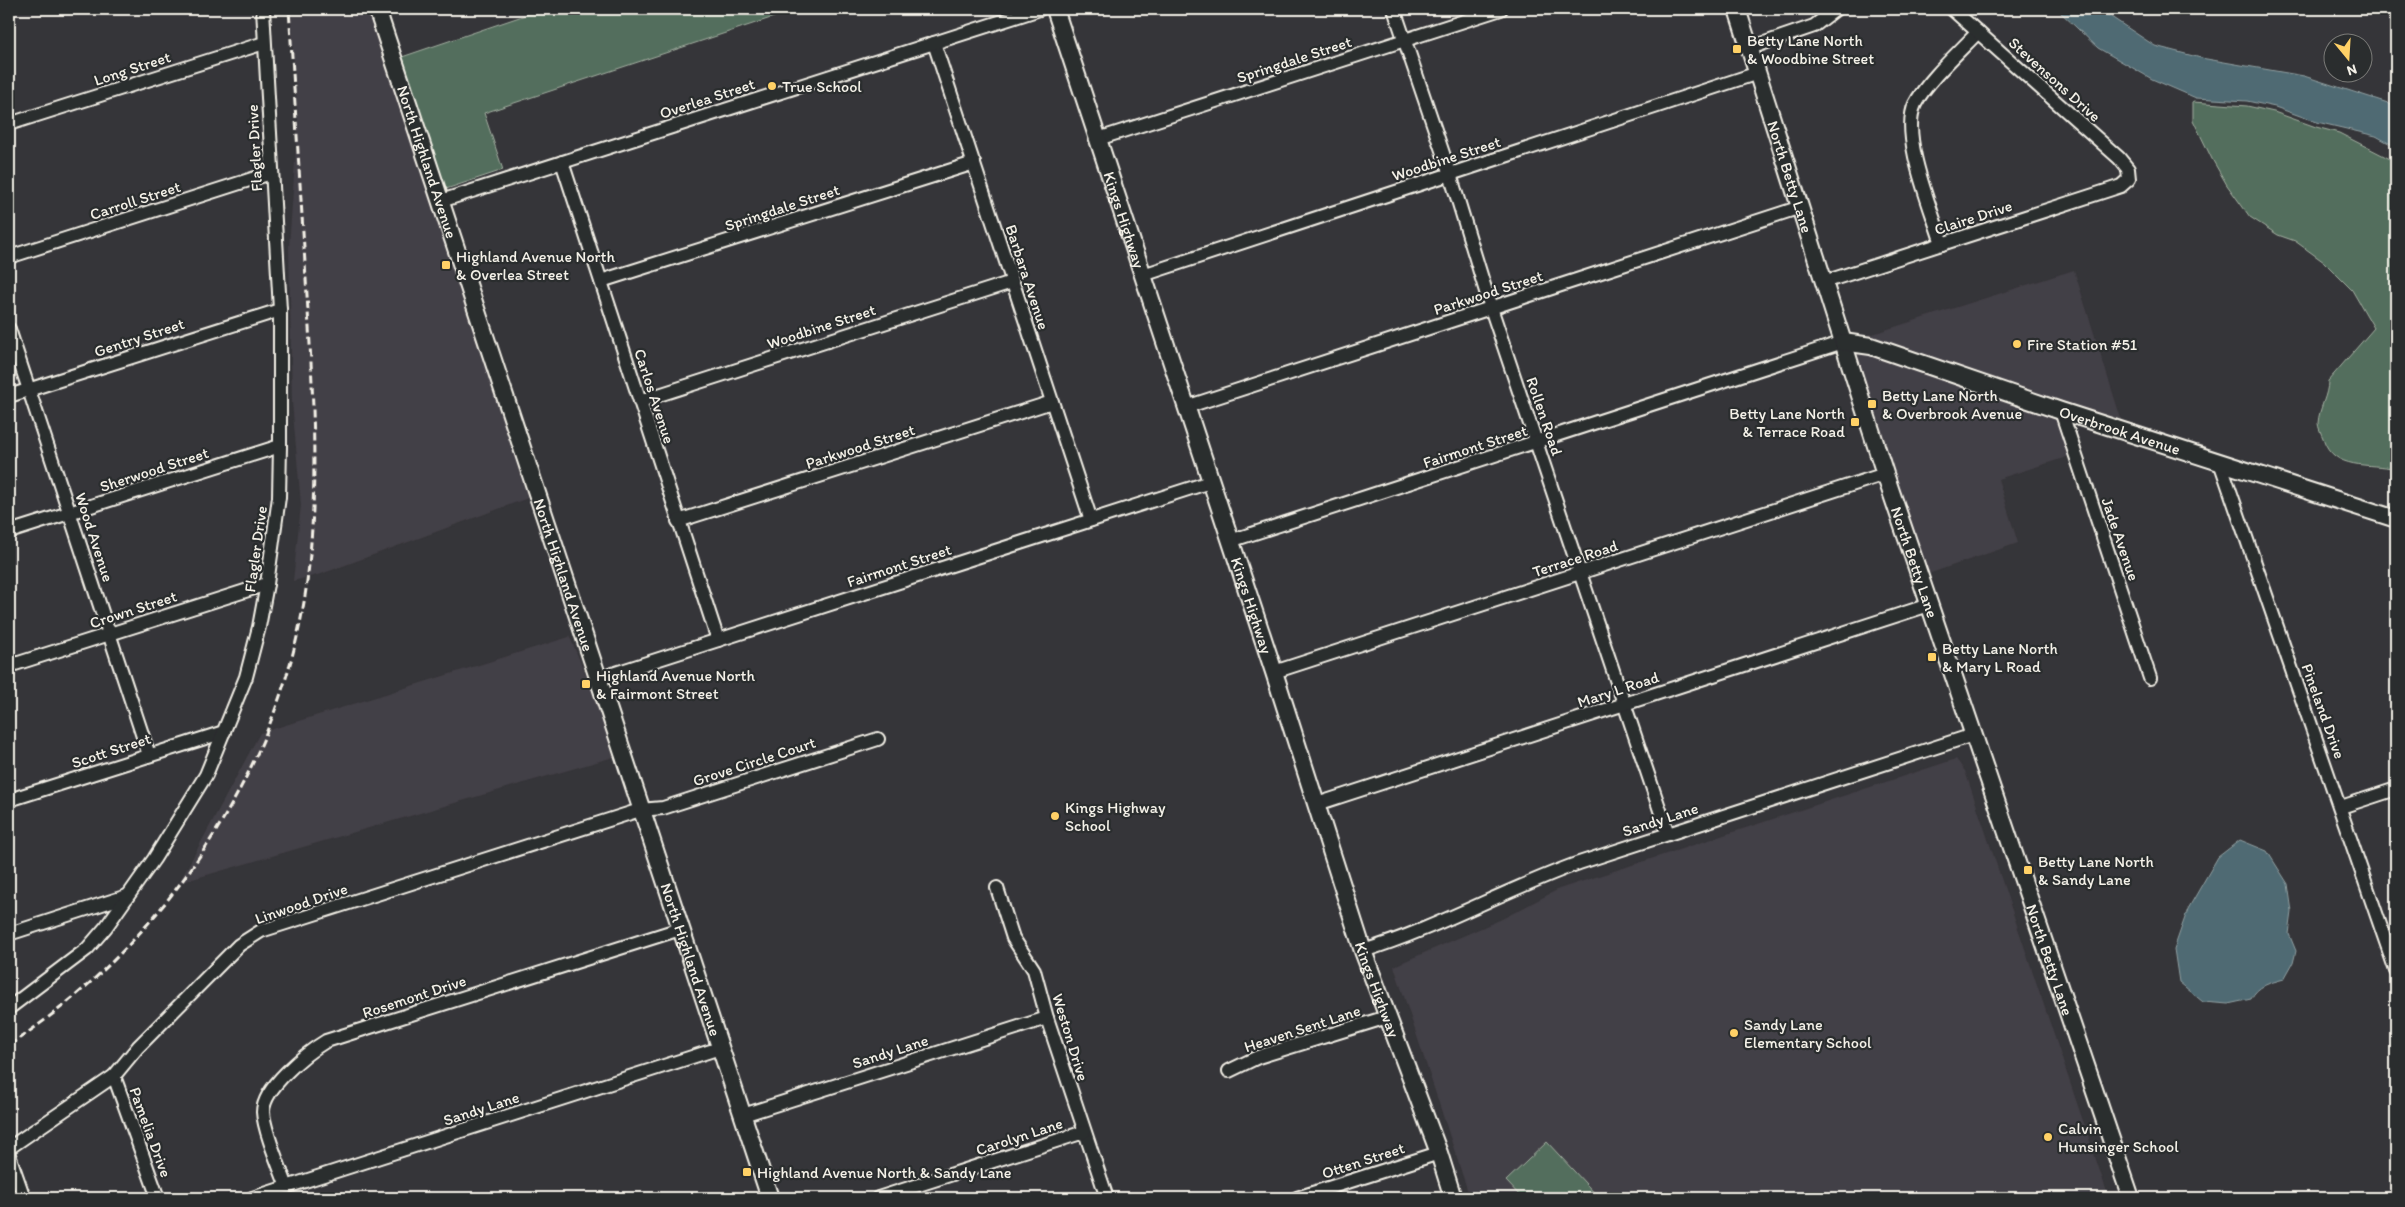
<svg xmlns="http://www.w3.org/2000/svg" width="2405" height="1207" viewBox="0 0 2405 1207" font-family="Itim,sans-serif">
  <style>
    .built { fill: #433f46 }
    .green { fill: #536e5d; stroke: #a4b0a2 }
    .water { fill: #4f6a73; stroke: #91a0a2 }
    .lines { fill: none; stroke-linecap: round; stroke-linejoin: round }
    .minor-casing { stroke: #f4f1e8; stroke-width: 16 }
    .tertiary-casing { stroke: #f4f1e8; stroke-width: 20 }
    .minor { stroke: #2a2d2e; stroke-width: 12 }
    .tertiary { stroke: #2a2d2e; stroke-width: 16 }
    .rail { stroke: #f4f1e8; stroke-width: 3; stroke-dasharray: 8 4; stroke-linecap: butt }
    .poi-dot { fill: #ffd166; stroke: #2a2d2e; stroke-width: 2 }
    .labels { text-anchor: middle; stroke-width: 4.5; stroke-linejoin: round; paint-order: stroke }
    .poi-label { font-size: 16px; fill: #f4f1e8; stroke: #2a2d2e; text-anchor: start }
    .street-label { font-size: 16px; fill: #f4f1e8; stroke: #2a2d2e }
  </style>
  <rect width="100%" height="100%" fill="#353539"/>
  <filter id="ink" filterUnits="userSpaceOnUse"><feTurbulence type="fractalNoise" baseFrequency=".02" numOctaves="2"/><feDisplacementMap in="SourceGraphic" scale="10" xChannelSelector="R" yChannelSelector="G"/><feConvolveMatrix kernelMatrix="1 2 1 2 8 2 1 2 1" color-interpolation-filters="sRGB"/></filter>
  <g filter="url(#ink)">
    <!-- built -->
    <g class="built">
      <polygon points="290,9 370,9 528,498 321,574 293,581 301,505 292,402 289,247 298,119"/>
      <polygon points="2074,270 2123,425 2065,406 2064,403 2060,404 1860,338"/>
      <polygon points="1852,349 1870,352 2057,415 2070,456 1998,479 2018,543 1925,575"/>
      <polygon points="569,635 604,717 617,756 179,883 260,733 569,637"/>
      <polygon points="1956,759 1965,771 2109,1198 1470,1198 1394,966 1502,919 1559,889"/>
    </g>
    <!-- green -->
    <g class="green">
      <polygon points="543,9 798,9 484,113 503,170 443,190 399,58"/>
      <path d="M 2193,102 L 2247,106 L 2274,112 L 2316,127 L 2339,133 L 2396,162 L 2396,469 C 2369,462 2334,472 2323,438 C 2321,433 2318,427 2318,423 C 2319,408 2328,396 2328,381 L 2374,328 L 2352,290 L 2324,262 L 2295,241 L 2278,235 L 2250,217 L 2227,185 L 2212,159 L 2193,120 Z"/>
      <polygon points="1547,1142 1599,1198 1522,1198 1506,1181"/>
    </g>
    <!-- water -->
    <g class="water">
      <polygon points="2057,9 2099,9 2155,46 2201,58 2304,76 2388,103 2396,108 2396,147 2376,136 2317,122 2275,107 2247,101 2196,98 2152,79 2098,48"/>
      <path d="M 2240,840 L 2267,851 L 2288,884 L 2292,912 L 2289,934 L 2296,951 L 2293,963 L 2284,979 C 2270,983 2258,985 2251,999 L 2228,1004 L 2203,1002 L 2179,982 L 2174,949 L 2188,909 L 2218,857 Z"/>
    </g>
    <g class="lines">
      <defs>
        <g id="minor">
          <polyline points="1394,9 1450,174 1491,308 1668,834"/>
          <polyline points="934,43 1091,520"/>
          <polyline points="1750,48 1814,26 1836,9"/>
          <polyline points="9,124 264,43"/>
          <polyline points="1098,139 1501,9"/>
          <polyline points="562,162 718,640"/>
          <polyline points="441,201 1040,9"/>
          <path d="M 1942,244 C 1932,210 1900,136 1915,104 C 1927,81 1959,52 1978,32"/>
          <polyline points="9,257 271,173"/>
          <polyline points="1143,275 1758,73"/>
          <polyline points="601,281 974,163"/>
          <polyline points="1824,282 2109,190 2121,186 2129,179 2128,169 2119,158 1952,9"/>
          <polyline points="9,329 149,755"/>
          <polyline points="9,396 280,310"/>
          <polyline points="640,401 1012,282"/>
          <polyline points="1186,407 1801,207"/>
          <polyline points="2061,411 2150,678"/>
          <polyline points="2220,462 2396,971"/>
          <polyline points="678,521 1052,402"/>
          <polyline points="9,532 280,446"/>
          <polyline points="1230,541 1843,342"/>
          <polyline points="9,666 267,584"/>
          <polyline points="1274,672 1885,474"/>
          <polyline points="597,679 1210,482"/>
          <polyline points="9,800 224,732"/>
          <polyline points="1317,804 1929,605"/>
          <polyline points="2341,807 2396,789"/>
          <polyline points="997,888 1013,938 1034,970 1047,1018 1107,1198"/>
          <polyline points="9,934 127,896"/>
          <path d="M 1363,951 C 1438,928 1506,889 1579,863 L 1973,735"/>
          <polyline points="9,1008 87,949 106,927 154,859 206,775 246,677 259,627 267,584 279,497 280,446 280,310 263,9"/>
          <polyline points="1229,1071 1258,1057 1387,1017"/>
          <polyline points="114,1076 158,1198"/>
          <polyline points="743,1115 1047,1018"/>
          <polyline points="9,1148 114,1076 138,1047 239,945 261,931 640,810 663,808 878,739"/>
          <polyline points="9,1155 24,1198"/>
          <path d="M 287,1187 C 280,1168 264,1131 263,1112 C 263,1088 306,1053 326,1041 L 680,929"/>
          <polyline points="252,1198 720,1048"/>
          <polyline points="878,1198 1084,1132"/>
          <polyline points="1297,1198 1439,1153"/>
        </g>
        <g id="tertiary">
          <path id="s1" d="M 377,9 L 770,1198"/>
          <path id="s2" d="M 1055,9 L 1274,672 L 1363,951 L 1439,1153 L 1453,1198"/>
          <path id="s3" d="M 1737,9 L 1885,474 L 2131,1198"/>
          <path id="s4" d="M 1843,342 L 1871,346 L 2061,411 L 2396,519"/>
        </g>
      </defs>
      <!-- minor casing -->
      <use href="#minor" class="minor-casing"/>
      <!-- tertiary casing -->
      <use href="#tertiary" class="tertiary-casing"/>
      <!-- minor -->
      <use href="#minor" class="minor"/>
      <!-- tertiary -->
      <use href="#tertiary" class="tertiary"/>
      <!-- rail -->
      <path class="rail" d="M 9,1045 C 164,945 283,766 307,582 C 319,486 313,391 307,295 C 301,200 295,104 289,9"/>
    </g>
  </g>
  <!-- markers -->
  <g class="poi-dot">
    <rect x="1732" y="44" width="10" height="10" rx="2.5"/>
    <circle cx="772" cy="86" r="5"/>
    <rect x="441" y="260" width="10" height="10" rx="2.5"/>
    <circle cx="2017" cy="344" r="5"/>
    <rect x="1867" y="399" width="10" height="10" rx="2.5"/>
    <rect x="1850" y="417" width="10" height="10" rx="2.5"/>
    <rect x="1927" y="652" width="10" height="10" rx="2.5"/>
    <rect x="581" y="679" width="10" height="10" rx="2.5"/>
    <circle cx="1055" cy="816" r="5"/>
    <rect x="2023" y="865" width="10" height="10" rx="2.5"/>
    <circle cx="1734" cy="1033" r="5"/>
    <circle cx="2048" cy="1137" r="5"/>
    <rect x="742" y="1167" width="10" height="10" rx="2.5"/>
  </g>
  <g class="labels">
    <!-- poi labels -->
    <g class="poi-label">
      <text x="1747" y="46">Betty Lane North<tspan x="1747" dy="18">&amp; Woodbine Street</tspan></text>
      <text x="782" y="92">True School</text>
      <text x="456" y="262">Highland Avenue North<tspan x="456" dy="18">&amp; Overlea Street</tspan></text>
      <text x="2027" y="350">Fire Station #51</text>
      <text x="1882" y="401">Betty Lane North<tspan x="1882" dy="18">&amp; Overbrook Avenue</tspan></text>
      <text x="1845" y="419" text-anchor="end">Betty Lane North<tspan x="1845" dy="18">&amp; Terrace Road</tspan></text>
      <text x="1942" y="654">Betty Lane North<tspan x="1942" dy="18">&amp; Mary L Road</tspan></text>
      <text x="596" y="681">Highland Avenue North<tspan x="596" dy="18">&amp; Fairmont Street</tspan></text>
      <text x="1065" y="813">Kings Highway<tspan x="1065" dy="18">School</tspan></text>
      <text x="2038" y="867">Betty Lane North<tspan x="2038" dy="18">&amp; Sandy Lane</tspan></text>
      <text x="1744" y="1030">Sandy Lane<tspan x="1744" dy="18">Elementary School</tspan></text>
      <text x="2058" y="1134">Calvin<tspan x="2058" dy="18">Hunsinger School</tspan></text>
      <text x="757" y="1178">Highland Avenue North &amp; Sandy Lane</text>
    </g>
    <!-- street labels -->
    <g class="street-label">
      <text transform="translate(1294 59) rotate(-18)" y="6">Springdale Street</text>
      <text transform="translate(132 68) rotate(-18)" y="6">Long Street</text>
      <text transform="translate(2055 79) rotate(42)" y="6">Stevensons Drive</text>
      <text transform="translate(707 98) rotate(-18)" y="6">Overlea Street</text>
      <text transform="translate(254 148) rotate(-93)" y="6">Flagler Drive</text>
      <text transform="translate(1446 158) rotate(-18)" y="6">Woodbine Street</text>
      <text dy="6" stroke="none"><textPath href="#s1" startOffset="161">North Highland Avenue</textPath></text>
      <text dy="6" stroke="none"><textPath href="#s3" startOffset="176">North Betty Lane</textPath></text>
      <text transform="translate(135 200) rotate(-18)" y="6">Carroll Street</text>
      <text transform="translate(782 207) rotate(-18)" y="6">Springdale Street</text>
      <text transform="translate(1973 217) rotate(-18)" y="6">Claire Drive</text>
      <text dy="6" stroke="none"><textPath href="#s2" startOffset="222">Kings Highway</textPath></text>
      <text transform="translate(1028 277) rotate(72)" y="6">Barbara Avenue</text>
      <text transform="translate(1488 292) rotate(-18)" y="6">Parkwood Street</text>
      <text transform="translate(821 326) rotate(-18)" y="6">Woodbine Street</text>
      <text transform="translate(139 337) rotate(-18)" y="6">Gentry Street</text>
      <text transform="translate(655 396) rotate(72)" y="6">Carlos Avenue</text>
      <text transform="translate(1545 416) rotate(71)" y="6">Rollen Road</text>
      <text dy="6" stroke="none"><textPath href="#s4" startOffset="291">Overbrook Avenue</textPath></text>
      <text transform="translate(860 446) rotate(-18)" y="6">Parkwood Street</text>
      <text transform="translate(1475 446) rotate(-18)" y="6">Fairmont Street</text>
      <text transform="translate(154 469) rotate(-18)" y="6">Sherwood Street</text>
      <text transform="translate(95 537) rotate(72)" y="6">Wood Avenue</text>
      <text transform="translate(2121 539) rotate(71)" y="6">Jade Avenue</text>
      <text transform="translate(255 549) rotate(-82)" y="6">Flagler Drive</text>
      <text transform="translate(1575 558) rotate(-18)" y="6">Terrace Road</text>
      <text dy="6" stroke="none"><textPath href="#s3" startOffset="581">North Betty Lane</textPath></text>
      <text transform="translate(899 565) rotate(-18)" y="6">Fairmont Street</text>
      <text dy="6" stroke="none"><textPath href="#s1" startOffset="596">North Highland Avenue</textPath></text>
      <text dy="6" stroke="none"><textPath href="#s2" startOffset="628">Kings Highway</textPath></text>
      <text transform="translate(133 609) rotate(-18)" y="6">Crown Street</text>
      <text transform="translate(1618 689) rotate(-18)" y="6">Mary L Road</text>
      <text transform="translate(2324 711) rotate(70)" y="6">Pineland Drive</text>
      <text transform="translate(111 750) rotate(-18)" y="6">Scott Street</text>
      <text transform="translate(754 761) rotate(-18)" y="6">Grove Circle Court</text>
      <text transform="translate(1660 819) rotate(-18)" y="6">Sandy Lane</text>
      <text transform="translate(301 903) rotate(-19)" y="6">Linwood Drive</text>
      <text dy="6" stroke="none"><textPath href="#s1" startOffset="1001">North Highland Avenue</textPath></text>
      <text dy="6" stroke="none"><textPath href="#s3" startOffset="1001">North Betty Lane</textPath></text>
      <text dy="6" stroke="none"><textPath href="#s2" startOffset="1032">Kings Highway</textPath></text>
      <text transform="translate(414 996) rotate(-18)" y="6">Rosemont Drive</text>
      <text transform="translate(1302 1028) rotate(-18)" y="6">Heaven Sent Lane</text>
      <text transform="translate(1071 1037) rotate(73)" y="6">Weston Drive</text>
      <text transform="translate(890 1051) rotate(-18)" y="6">Sandy Lane</text>
      <text transform="translate(481 1108) rotate(-18)" y="6">Sandy Lane</text>
      <text transform="translate(151 1132) rotate(70)" y="6">Pamelia Drive</text>
      <text transform="translate(1019 1136) rotate(-18)" y="6">Carolyn Lane</text>
      <text transform="translate(1363 1160) rotate(-18)" y="6">Otten Street</text>
    </g>
  </g>
  <!-- margin -->
  <rect width="2405" height="1207" fill="none" stroke="#2a2d2e" stroke-width="30"/>
  <rect x="15" y="15" width="2375" height="1177" fill="none" stroke="#f4f1e8" stroke-width="2" filter="url(#ink)"/>
  <!-- north arrow -->
  <g transform="translate(2348 58) rotate(162)"><circle r="24" fill="#2a2d2e" stroke="#7b7b78"/>
  <path d="M0-4L9 19L0 12L-9 19Z" fill="#ffd166"/>
  <text y="-8" font-size="14" font-weight="bold" text-anchor="middle" fill="#f4f1e8">N</text>
  </g>
</svg>
